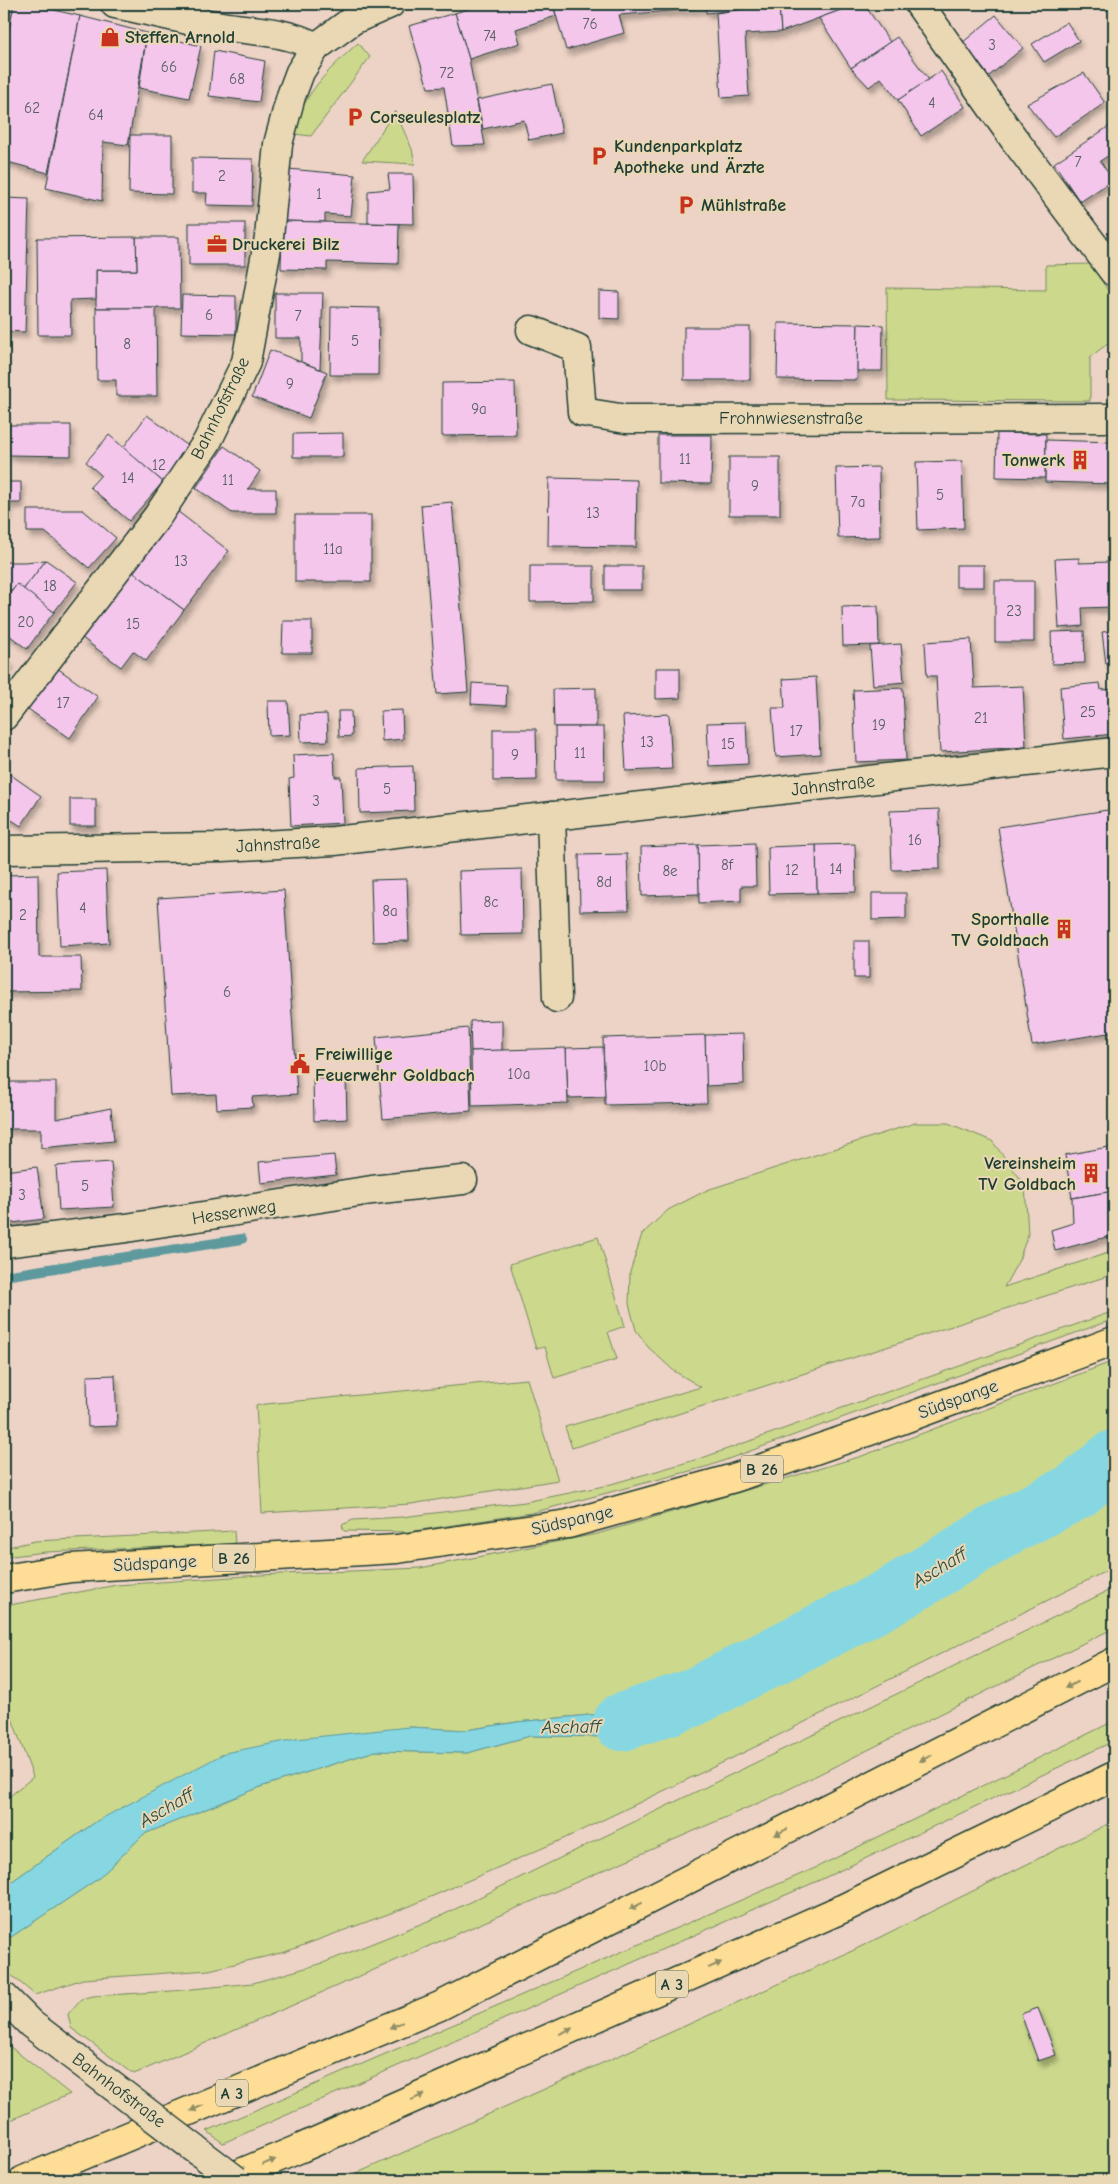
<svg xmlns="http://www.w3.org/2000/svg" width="1118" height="2184" viewBox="0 0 1118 2184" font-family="'Comic Neue',sans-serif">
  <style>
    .green { fill: #ccd88c; stroke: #768a60 }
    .water { fill: #87d7e3; stroke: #5d999d }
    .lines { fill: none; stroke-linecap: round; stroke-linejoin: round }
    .stream { stroke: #5d999d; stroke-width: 10 }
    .river { stroke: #87d7e3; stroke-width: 58 }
    .building { fill: #f4c6eb; stroke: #1f3d34; filter: url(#shadow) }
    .minor-casing { stroke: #1f3d34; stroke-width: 31 }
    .tertiary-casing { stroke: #1f3d34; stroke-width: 31 }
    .primary-casing { stroke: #1f3d34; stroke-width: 31 }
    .motorway-casing { stroke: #1f3d34; stroke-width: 31 }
    .minor { stroke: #ead8b5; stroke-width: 28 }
    .tertiary { stroke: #ead8b5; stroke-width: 28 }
    .primary { stroke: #fedd96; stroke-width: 28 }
    .motorway { stroke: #fedd96; stroke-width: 28 }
    .minor-bridge-casing { stroke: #1f3d34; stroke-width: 31; stroke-linecap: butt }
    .minor-bridge { stroke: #ead8b5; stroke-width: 28 }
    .oneway { fill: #8e8d65 }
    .labels { text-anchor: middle; stroke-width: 4; stroke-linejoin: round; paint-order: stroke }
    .number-label { font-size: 15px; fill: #545f62 }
    .shield { fill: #ead8b5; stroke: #5c6c5b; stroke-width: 1 }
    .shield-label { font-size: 16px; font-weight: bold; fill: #1f3d34 }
    .poi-label { font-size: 18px; font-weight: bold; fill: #1f3d34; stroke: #ead8b5; text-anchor: start }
    .street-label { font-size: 18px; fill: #1f3d34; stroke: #ead8b5 }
    .water-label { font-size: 19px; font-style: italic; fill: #294c46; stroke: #ead8b5 }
  </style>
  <defs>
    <filter id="shadow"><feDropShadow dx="3" dy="5.5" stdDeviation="2.5" flood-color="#0004"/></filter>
  </defs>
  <rect width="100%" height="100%" fill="#edd3c5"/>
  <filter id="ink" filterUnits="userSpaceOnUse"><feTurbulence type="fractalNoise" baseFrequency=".02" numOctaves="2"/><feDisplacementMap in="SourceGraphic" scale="10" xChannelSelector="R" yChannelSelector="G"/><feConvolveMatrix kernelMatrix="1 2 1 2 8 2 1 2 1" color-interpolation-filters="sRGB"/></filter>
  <g filter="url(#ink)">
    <!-- green -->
    <g class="green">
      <path d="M 358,43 L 370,57 L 311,136 L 294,134 C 296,127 298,118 301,111 C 312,85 337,62 358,43 Z"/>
      <polygon points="395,111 412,149 415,164 362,161"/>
      <polygon points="1090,264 1114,299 1114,339 1090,357 1090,401 888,400 887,288 1046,290 1046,265"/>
      <polygon points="915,1123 948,1123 992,1141 1025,1185 1028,1234 1019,1260 1004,1287 1114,1251 1114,1274 572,1448 565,1427 701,1387 674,1371 648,1347 636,1330 629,1304 630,1272 642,1234 668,1210 707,1190"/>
      <polygon points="598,1237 625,1326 608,1332 617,1359 554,1378 545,1347 536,1349 510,1264"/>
      <polygon points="1114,1311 1114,1319 709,1466 531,1513 408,1532 344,1531 342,1525 353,1520 402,1517 525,1502 604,1486 702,1458"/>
      <polygon points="1114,1361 1114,1567 751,1749 561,1840 410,1906 285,1952 209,1970 83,1979 35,1995 4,1969 4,1933 11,1937 99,1878 144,1834 263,1786 375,1751 467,1753 530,1736 620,1737 727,1697 670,1694 610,1713 517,1722 466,1730 409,1727 97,1821 4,1887 4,1801 33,1777 4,1696 4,1606 117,1585 260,1575 420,1568 597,1534 862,1456"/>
      <polygon points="527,1379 558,1480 411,1504 262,1513 256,1405"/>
      <polygon points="234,1531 235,1544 45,1552 4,1557 4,1548 35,1541"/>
      <polygon points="1114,1588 1114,1628 777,1795 134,2074 71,2028 68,2014 81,1999 93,1996 172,1991 253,1983 323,1963 443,1915"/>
      <polygon points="1114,1721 1114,1741 822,1879 223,2143 207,2131 813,1869"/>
      <polygon points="1114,1821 1114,2180 342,2180 854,1950"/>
      <polygon points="4,2042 70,2094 4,2123"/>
    </g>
    <!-- water -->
    <polygon class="water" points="670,1694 728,1697 620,1737 530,1736 467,1753 375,1751 263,1786 144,1834 99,1878 11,1937 4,1933 4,1887 97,1821 225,1753 296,1739 409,1727 466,1730 517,1722 610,1713"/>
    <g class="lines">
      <!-- stream -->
      <polyline class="stream" points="4,1276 242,1239"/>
      <!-- river -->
      <polyline class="river" points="622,1722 692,1698 890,1597 1006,1527 1076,1491 1114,1459"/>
    </g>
    <!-- building -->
    <g class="building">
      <polygon points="4,4 14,4 4,55"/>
      <polygon points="14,4 28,4 80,16 48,173 4,161 4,55"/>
      <polygon points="484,4 553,4 556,16 516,29 520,43 469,59 455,13"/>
      <polygon points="553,4 706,4 707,8 619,15 624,33 566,50"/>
      <polygon points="706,4 756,4 756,8 706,13"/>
      <polygon points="779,4 781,32 745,34 749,96 721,98 716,13"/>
      <polygon points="779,4 857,4 781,32"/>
      <polygon points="857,4 864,4 890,42 851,68 819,18"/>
      <polygon points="455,13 469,59 485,145 453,146 444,87 428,88 409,26"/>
      <polygon points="996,15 1023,48 989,76 962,43"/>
      <polygon points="80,16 147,33 128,145 103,142 102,201 46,188"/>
      <polygon points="1067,22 1079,41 1044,62 1032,44"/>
      <polygon points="147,33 201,46 189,98 139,88"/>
      <polygon points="897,37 929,80 898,100 881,78 869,87 851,68"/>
      <polygon points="214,51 265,61 259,102 209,96"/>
      <polygon points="941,71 965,107 921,136 898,100"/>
      <polygon points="1084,73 1105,103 1054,137 1027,104"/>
      <polygon points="552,84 562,133 529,140 524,120 483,129 477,100"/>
      <polygon points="1114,123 1114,152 1100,161 1113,180 1080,202 1054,163"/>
      <polygon points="130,135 172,135 172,194 129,193"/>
      <polygon points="192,158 253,159 252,206 206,205 207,193 192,193"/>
      <polygon points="288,169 355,175 351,216 325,214 325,222 282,221"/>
      <polygon points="388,174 413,174 414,224 368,223 368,191 390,189"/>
      <polygon points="4,198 29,199 25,332 4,331"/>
      <polygon points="282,221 399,224 398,264 327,262 327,270 281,269"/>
      <rect x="189" y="223" width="56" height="42"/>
      <polygon points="136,237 179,237 180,308 96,308 96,270 137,270"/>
      <polygon points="136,237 137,270 96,270 96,299 70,300 71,335 38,335 37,238"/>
      <polygon points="599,291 619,292 619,319 599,318"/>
      <polygon points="275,293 323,293 320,369 301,362 301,338 275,338"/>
      <polygon points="182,295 236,296 236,334 181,333"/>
      <polygon points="331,307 379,308 378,375 330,375"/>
      <polygon points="96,308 156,308 157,396 116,396 116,380 97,380"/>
      <polygon points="778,323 858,324 857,380 777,379"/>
      <polygon points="858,324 883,325 882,371 857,371"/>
      <rect x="684" y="327" width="66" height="53"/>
      <polygon points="270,350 327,372 309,418 252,397"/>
      <polygon points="515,382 516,435 442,436 442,383"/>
      <polygon points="147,415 188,446 163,482 123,448"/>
      <polygon points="9,425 71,425 71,456 8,455"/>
      <polygon points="343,433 343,457 293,457 293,434"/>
      <polygon points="997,433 1046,434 1045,478 996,477"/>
      <polygon points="109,435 163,482 129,521 90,487 101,475 86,462"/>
      <polygon points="658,435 712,435 711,484 658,483"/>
      <polygon points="1046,440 1114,442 1114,484 1045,482"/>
      <polygon points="224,446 260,471 248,489 276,489 276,513 232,513 196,488"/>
      <rect x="729" y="457" width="51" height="58"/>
      <polygon points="962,461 964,528 918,530 916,462"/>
      <polygon points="879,467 880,537 838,538 836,468"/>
      <polygon points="549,478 637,480 636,547 548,546"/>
      <polygon points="4,482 21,482 21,503 8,503 8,515 4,515"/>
      <polygon points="452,502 468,692 437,694 421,505"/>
      <polygon points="27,510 83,510 116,538 89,568 45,532 27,532"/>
      <polygon points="177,511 229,551 184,610 132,571"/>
      <rect x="295" y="515" width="76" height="67"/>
      <polygon points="1079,558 1079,563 1109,562 1112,607 1082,608 1083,626 1059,628 1055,559"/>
      <polygon points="46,560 23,590 17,584 13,590 4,590 4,562 25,562"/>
      <polygon points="46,560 77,582 54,612 23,590"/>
      <rect x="956" y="565" width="28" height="22"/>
      <polygon points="530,566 594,566 594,601 530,602"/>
      <rect x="605" y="566" width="37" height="24"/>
      <polygon points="132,571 184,610 146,661 133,651 121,667 81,637"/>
      <rect x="995" y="581" width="39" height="61"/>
      <polygon points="17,584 54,612 27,649 4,631 4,602"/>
      <polygon points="878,606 879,645 843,646 842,607"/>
      <polygon points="283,621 312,621 312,653 282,653"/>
      <polygon points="1084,631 1085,663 1052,664 1051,632"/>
      <polygon points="1114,631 1114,662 1106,664 1102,632"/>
      <polygon points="971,639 974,688 1023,686 1026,747 940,752 936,676 927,676 925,642"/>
      <polygon points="901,644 904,682 873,685 870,646"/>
      <polygon points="4,657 11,663 4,673"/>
      <polygon points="57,668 98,697 70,738 28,709"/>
      <polygon points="656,668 680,668 680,698 656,699"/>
      <polygon points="816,677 820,754 776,757 772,708 785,708 783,679"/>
      <polygon points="472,683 507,685 506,706 471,704"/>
      <polygon points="1100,683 1101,690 1114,689 1114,734 1064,739 1060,687"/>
      <polygon points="596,688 596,727 554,727 553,689"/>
      <polygon points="903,688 906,760 856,762 853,690"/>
      <polygon points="268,701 288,701 290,735 269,736"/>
      <polygon points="402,710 403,739 382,741 381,711"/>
      <polygon points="338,711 351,711 352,736 339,737"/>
      <polygon points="327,714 328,741 301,742 300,715"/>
      <polygon points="669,714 672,769 626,771 623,716"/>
      <polygon points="746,722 748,764 709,766 707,723"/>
      <polygon points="555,727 604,727 605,780 556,780"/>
      <polygon points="493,729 536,729 537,780 493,781"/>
      <polygon points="334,753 335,777 341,777 343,823 291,826 289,779 294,778 293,755"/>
      <polygon points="413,766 414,811 360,813 359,768"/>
      <polygon points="4,770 41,796 21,826 7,817 4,822"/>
      <rect x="70" y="799" width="26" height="27"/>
      <polygon points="939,809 940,869 892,870 890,811"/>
      <polygon points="1114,809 1114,1032 1032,1045 998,827"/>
      <polygon points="755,843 756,886 741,886 741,901 699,903 698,845"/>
      <polygon points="855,844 856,892 817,893 816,845"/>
      <polygon points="698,845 699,894 642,896 641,847"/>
      <polygon points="816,845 817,893 769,894 768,847"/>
      <polygon points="627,854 629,910 580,911 579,855"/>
      <polygon points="522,869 523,934 461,935 459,871"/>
      <polygon points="106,870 109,943 60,946 57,872"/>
      <polygon points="38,874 39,957 81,957 82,991 4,992 4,955 8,955 7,875"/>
      <polygon points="407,879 409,941 373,942 371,880"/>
      <polygon points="284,890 297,1094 252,1097 253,1107 217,1109 216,1094 171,1096 158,898"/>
      <polygon points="872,893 906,893 906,919 872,920"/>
      <rect x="854" y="941" width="15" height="37"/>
      <polygon points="502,1020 502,1051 471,1051 470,1021"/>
      <polygon points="468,1028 471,1111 383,1119 376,1037"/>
      <polygon points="743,1034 744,1084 706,1086 705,1035"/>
      <polygon points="705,1035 707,1103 605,1105 603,1038"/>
      <polygon points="603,1047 605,1097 568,1098 566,1048"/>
      <polygon points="566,1048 568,1103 472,1106 471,1051"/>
      <polygon points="346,1078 347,1119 314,1121 313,1079"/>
      <polygon points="4,1082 56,1082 56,1119 111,1108 114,1141 41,1148 41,1129 4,1129"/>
      <polygon points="1114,1146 1114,1191 1072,1198 1065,1155"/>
      <polygon points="334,1155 336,1175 261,1183 259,1162"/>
      <polygon points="111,1162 114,1207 59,1210 56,1166"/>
      <polygon points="37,1167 44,1219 4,1224 4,1171"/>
      <polygon points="1114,1191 1114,1235 1055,1251 1051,1230 1073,1223 1072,1198"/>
      <polygon points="115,1375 117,1426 88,1427 87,1376"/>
      <polygon points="1038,2008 1056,2055 1038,2061 1021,2014"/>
    </g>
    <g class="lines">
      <defs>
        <g id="minor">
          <path d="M 115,4 C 151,11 186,21 222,26 C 253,31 288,31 316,47"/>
          <polyline points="919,4 1014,139 1114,272"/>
          <polyline points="531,330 577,348 582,412 626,419 1114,418"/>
          <polyline points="551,816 557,998"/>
          <polyline points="4,850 223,847 334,841 1114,752"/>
          <polyline points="4,1243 126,1228 372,1190 463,1180"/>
          <polyline points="4,1997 31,2024 69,2053"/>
        </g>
        <polyline id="tertiary" points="4,716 157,517 207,442 246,362 269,237 278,144 291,96 300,72 316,47 353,20 390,4"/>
        <polyline id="primary" points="4,1579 71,1568 397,1549 568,1524 734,1478 901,1420 1114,1341"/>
        <g id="motorway">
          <polyline points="24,2180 440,2006 1114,1662"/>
          <polyline points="224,2180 301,2148 844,1908 1114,1776"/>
        </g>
      </defs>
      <!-- minor casing -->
      <use href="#minor" class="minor-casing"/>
      <!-- tertiary casing -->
      <use href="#tertiary" class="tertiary-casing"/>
      <!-- primary casing -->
      <use href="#primary" class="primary-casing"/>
      <!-- motorway casing -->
      <use href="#motorway" class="motorway-casing"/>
      <!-- minor -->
      <use href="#minor" class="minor"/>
      <!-- tertiary -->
      <use href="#tertiary" class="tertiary"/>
      <!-- primary -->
      <use href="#primary" class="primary"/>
      <!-- motorway -->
      <use href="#motorway" class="motorway"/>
      <defs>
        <polyline id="minor-bridge" points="69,2053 236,2180"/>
      </defs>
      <!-- minor-bridge casing -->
      <use href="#minor-bridge" class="minor-bridge-casing"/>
      <!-- minor-bridge -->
      <use href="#minor-bridge" class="minor-bridge"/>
    </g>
    <!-- one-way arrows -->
    <defs><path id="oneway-solid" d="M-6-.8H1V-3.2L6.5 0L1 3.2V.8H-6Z" transform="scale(1.25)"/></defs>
    <g class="oneway">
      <use href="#oneway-solid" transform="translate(1071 1685) rotate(153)"/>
      <use href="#oneway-solid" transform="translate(926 1758) rotate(153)"/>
      <use href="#oneway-solid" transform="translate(781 1832) rotate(153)"/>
      <use href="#oneway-solid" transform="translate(636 1906) rotate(153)"/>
      <use href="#oneway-solid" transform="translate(715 1965) rotate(-24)"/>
      <use href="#oneway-solid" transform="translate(396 2025) rotate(157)"/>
      <use href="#oneway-solid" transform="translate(566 2031) rotate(-24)"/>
      <use href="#oneway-solid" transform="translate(418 2097) rotate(-24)"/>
      <use href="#oneway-solid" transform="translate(197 2108) rotate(157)"/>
      <use href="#oneway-solid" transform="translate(269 2162) rotate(-22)"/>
    </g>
  </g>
  <!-- icons -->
  <defs>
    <symbol id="shop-bare" viewBox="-9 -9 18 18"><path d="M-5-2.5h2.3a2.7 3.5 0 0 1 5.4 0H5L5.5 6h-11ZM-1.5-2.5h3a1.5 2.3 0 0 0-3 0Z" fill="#c8321e" stroke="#ead8b5" stroke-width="2.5" paint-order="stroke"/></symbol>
    <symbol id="parking-bare" viewBox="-9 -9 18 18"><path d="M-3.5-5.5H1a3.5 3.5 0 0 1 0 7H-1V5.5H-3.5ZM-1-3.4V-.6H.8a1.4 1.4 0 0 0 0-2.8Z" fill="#c8321e" stroke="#ead8b5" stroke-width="2.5" paint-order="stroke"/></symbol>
    <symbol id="office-bare" viewBox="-9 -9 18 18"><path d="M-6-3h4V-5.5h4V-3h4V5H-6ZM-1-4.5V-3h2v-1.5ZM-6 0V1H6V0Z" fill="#c8321e" stroke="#ead8b5" stroke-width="2.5" paint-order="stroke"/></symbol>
    <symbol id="building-bare" viewBox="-9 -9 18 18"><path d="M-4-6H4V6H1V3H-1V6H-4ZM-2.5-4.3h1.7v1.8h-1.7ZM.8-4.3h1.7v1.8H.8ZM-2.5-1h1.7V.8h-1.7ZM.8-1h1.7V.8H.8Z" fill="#c8321e" stroke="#ead8b5" stroke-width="2.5" paint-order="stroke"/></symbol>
    <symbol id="civic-bare" viewBox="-9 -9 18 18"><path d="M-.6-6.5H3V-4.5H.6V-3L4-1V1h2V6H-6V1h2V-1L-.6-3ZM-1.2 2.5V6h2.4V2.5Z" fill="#c8321e" stroke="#ead8b5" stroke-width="2.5" paint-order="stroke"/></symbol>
  </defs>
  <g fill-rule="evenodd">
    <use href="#shop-bare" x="96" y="23" width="28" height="28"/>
    <use href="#parking-bare" x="341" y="103" width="28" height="28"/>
    <use href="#parking-bare" x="585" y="142" width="28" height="28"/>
    <use href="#parking-bare" x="672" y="191" width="28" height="28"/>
    <use href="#office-bare" x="203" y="230" width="28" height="28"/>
    <use href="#building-bare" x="1066" y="446" width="28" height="28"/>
    <use href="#building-bare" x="1050" y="915" width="28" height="28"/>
    <use href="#civic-bare" x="286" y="1050" width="28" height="28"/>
    <use href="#building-bare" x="1077" y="1159" width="28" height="28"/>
  </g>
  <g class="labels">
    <!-- number labels -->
    <g class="number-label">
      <text x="590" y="29">76</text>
      <text x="490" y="41">74</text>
      <text x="992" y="50">3</text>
      <text x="169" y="72">66</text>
      <text x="447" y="78">72</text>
      <text x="237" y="84">68</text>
      <text x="932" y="108">4</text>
      <text x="32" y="113">62</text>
      <text x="96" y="120">64</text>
      <text x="1078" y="167">7</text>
      <text x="222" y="181">2</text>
      <text x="319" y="199">1</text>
      <text x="209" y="320">6</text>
      <text x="298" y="321">7</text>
      <text x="355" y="346">5</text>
      <text x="127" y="349">8</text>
      <text x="290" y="389">9</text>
      <text x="479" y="414">9a</text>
      <text x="685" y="464">11</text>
      <text x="159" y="470">12</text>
      <text x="128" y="483">14</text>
      <text x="228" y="485">11</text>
      <text x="755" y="491">9</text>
      <text x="940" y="500">5</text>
      <text x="858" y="507">7a</text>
      <text x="593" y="518">13</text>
      <text x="333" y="554">11a</text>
      <text x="181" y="566">13</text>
      <text x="50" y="591">18</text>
      <text x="1014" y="616">23</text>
      <text x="26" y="627">20</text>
      <text x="133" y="629">15</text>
      <text x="63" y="708">17</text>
      <text x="1088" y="717">25</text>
      <text x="981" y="723">21</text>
      <text x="879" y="730">19</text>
      <text x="796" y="736">17</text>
      <text x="647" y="747">13</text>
      <text x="728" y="749">15</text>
      <text x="580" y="758">11</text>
      <text x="515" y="760">9</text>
      <text x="387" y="794">5</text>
      <text x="316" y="806">3</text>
      <text x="915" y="845">16</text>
      <text x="727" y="870">8f</text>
      <text x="836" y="874">14</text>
      <text x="792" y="875">12</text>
      <text x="670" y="876">8e</text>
      <text x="604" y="887">8d</text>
      <text x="491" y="907">8c</text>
      <text x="83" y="913">4</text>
      <text x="390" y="916">8a</text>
      <text x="23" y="920">2</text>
      <text x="227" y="997">6</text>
      <text x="655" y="1071">10b</text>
      <text x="519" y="1079">10a</text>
      <text x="85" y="1191">5</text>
      <text x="22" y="1200">3</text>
    </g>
    <!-- shield labels -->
    <g class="shield">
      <rect x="741" y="1455.5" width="42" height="27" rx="4"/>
      <rect x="213" y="1544.5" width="42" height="27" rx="4"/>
      <rect x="656" y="1970.5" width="32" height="27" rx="4"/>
      <rect x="216" y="2079.5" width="32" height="27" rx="4"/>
    </g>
    <g class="shield-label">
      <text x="762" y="1475">B 26</text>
      <text x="234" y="1564">B 26</text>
      <text x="672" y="1990">A 3</text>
      <text x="232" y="2099">A 3</text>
    </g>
    <!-- poi labels -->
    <g class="poi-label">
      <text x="125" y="43">Steffen Arnold</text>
      <text x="370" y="123">Corseulesplatz</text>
      <text x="614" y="152">Kundenparkplatz<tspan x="614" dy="21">Apotheke und Ärzte</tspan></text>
      <text x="701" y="211">Mühlstraße</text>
      <text x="232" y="250">Druckerei Bilz</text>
      <text x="1065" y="466" text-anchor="end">Tonwerk</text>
      <text x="1049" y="925" text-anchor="end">Sporthalle<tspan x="1049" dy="21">TV Goldbach</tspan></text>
      <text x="315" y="1060">Freiwillige<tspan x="315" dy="21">Feuerwehr Goldbach</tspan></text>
      <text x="1076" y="1169" text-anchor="end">Vereinsheim<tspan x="1076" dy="21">TV Goldbach</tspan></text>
    </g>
    <!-- street labels -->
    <g class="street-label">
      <text transform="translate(220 408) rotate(-64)" y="6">Bahnhofstraße</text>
      <text x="791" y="424">Frohnwiesenstraße</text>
      <text transform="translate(833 785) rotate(-6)" y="6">Jahnstraße</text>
      <text transform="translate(278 844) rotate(-3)" y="6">Jahnstraße</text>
      <text transform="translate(234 1212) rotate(-9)" y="6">Hessenweg</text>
      <text transform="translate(958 1399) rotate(-20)" y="6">Südspange</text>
      <text transform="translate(572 1520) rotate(-13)" y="6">Südspange</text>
      <text transform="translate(155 1563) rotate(-3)" y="6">Südspange</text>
      <text transform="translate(119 2090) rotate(37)" y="6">Bahnhofstraße</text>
    </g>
    <!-- water labels -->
    <g class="water-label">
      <text transform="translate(939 1567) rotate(-31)" y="7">Aschaff</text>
      <text transform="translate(571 1726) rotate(-1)" y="7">Aschaff</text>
      <text transform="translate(166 1807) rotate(-30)" y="7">Aschaff</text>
    </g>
  </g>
  <!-- margin -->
  <rect width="1118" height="2184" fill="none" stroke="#ead8b5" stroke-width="20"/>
  <rect x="10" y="10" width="1098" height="2164" fill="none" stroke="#1f3d34" stroke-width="2" filter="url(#ink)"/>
</svg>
